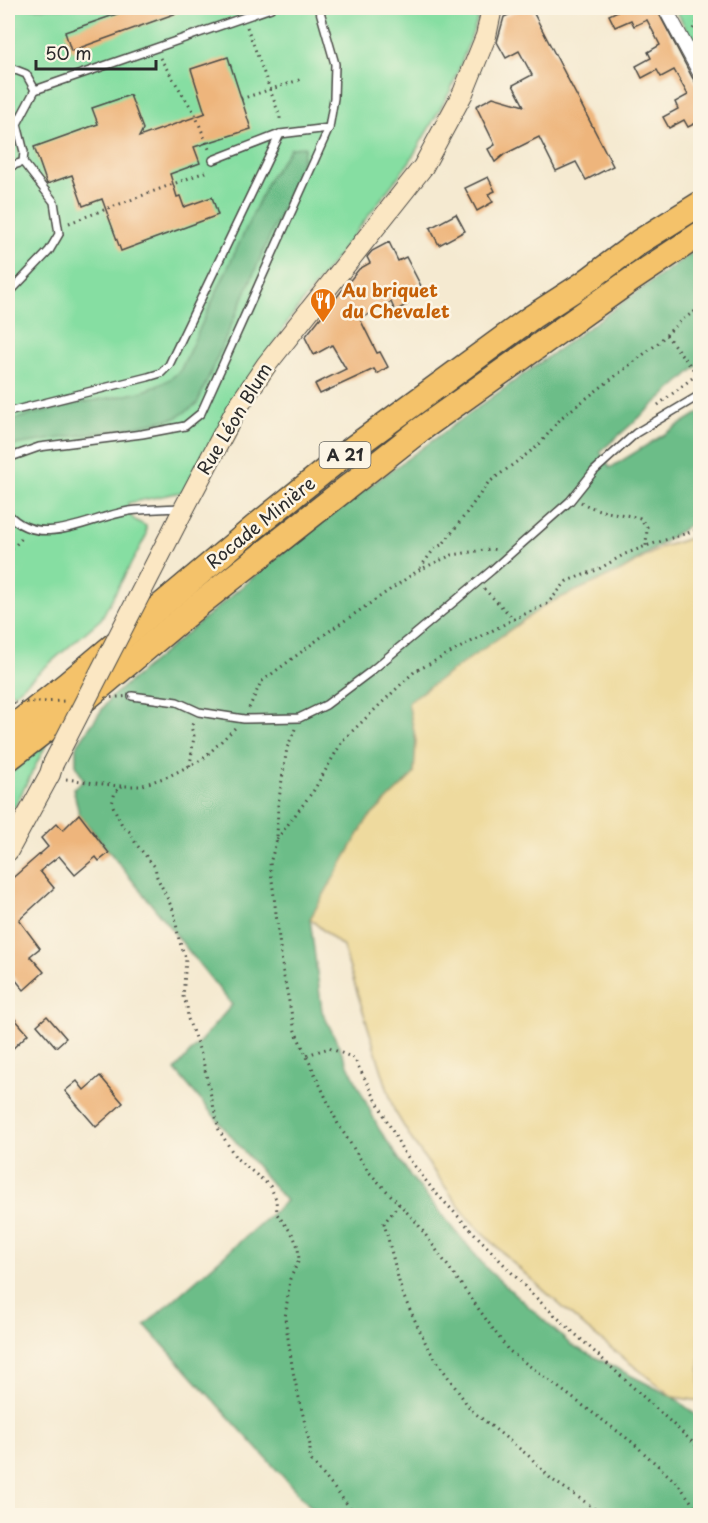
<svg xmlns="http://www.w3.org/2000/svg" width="708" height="1523" viewBox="0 0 708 1523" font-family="'Playpen Sans',sans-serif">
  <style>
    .green { fill: #86dea2; stroke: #588466; stroke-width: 1.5 }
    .forest { fill: #6cbd88; stroke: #4c745a; stroke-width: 1.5 }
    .sand { fill: #eeda9e; stroke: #8c8264; stroke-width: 1.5 }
    .building { fill: #eeb57c }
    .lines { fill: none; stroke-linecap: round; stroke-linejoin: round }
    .lane-casing { stroke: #494844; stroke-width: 10 }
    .street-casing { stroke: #494844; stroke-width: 16 }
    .secondary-casing { stroke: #494844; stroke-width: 22 }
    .highway-casing { stroke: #494844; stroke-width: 27 }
    .path { stroke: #494844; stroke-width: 3; stroke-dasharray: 1.5 4.5; stroke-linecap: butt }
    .lane { stroke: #fff; stroke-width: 7 }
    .street { stroke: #fff; stroke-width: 14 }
    .secondary { stroke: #fbe7c3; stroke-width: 20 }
    .highway { stroke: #f4c26a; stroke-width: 24 }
    .secondary-bridge-casing { stroke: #494844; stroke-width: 22; stroke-linecap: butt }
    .path-bridge { stroke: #494844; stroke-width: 3; stroke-dasharray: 1.5 4.5; stroke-linecap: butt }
    .secondary-bridge { stroke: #fbe7c3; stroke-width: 20 }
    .labels { text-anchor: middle; stroke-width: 5; stroke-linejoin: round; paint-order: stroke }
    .shield { fill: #fcf5e5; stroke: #6a6863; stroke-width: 1.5 }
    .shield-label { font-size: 16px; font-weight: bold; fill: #2b2b2b }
    .food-label { font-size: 18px; font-weight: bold; fill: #c56008; stroke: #fcf5e5; text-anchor: start }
    .street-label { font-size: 18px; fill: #2b2b2b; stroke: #fcf5e5 }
  </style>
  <rect width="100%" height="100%" fill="#fcf5e5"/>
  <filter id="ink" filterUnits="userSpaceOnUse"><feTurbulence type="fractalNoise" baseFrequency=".0167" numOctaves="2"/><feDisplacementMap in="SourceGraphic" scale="12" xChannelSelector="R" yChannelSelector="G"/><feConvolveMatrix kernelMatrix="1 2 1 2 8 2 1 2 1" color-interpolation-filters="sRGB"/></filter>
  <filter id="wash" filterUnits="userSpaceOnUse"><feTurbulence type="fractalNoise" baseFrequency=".008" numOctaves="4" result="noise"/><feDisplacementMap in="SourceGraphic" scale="24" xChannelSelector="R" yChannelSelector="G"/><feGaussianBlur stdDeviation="1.35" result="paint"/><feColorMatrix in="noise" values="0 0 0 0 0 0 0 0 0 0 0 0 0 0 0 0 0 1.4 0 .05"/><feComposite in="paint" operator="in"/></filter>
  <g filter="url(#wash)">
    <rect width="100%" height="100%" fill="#f5ead1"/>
    <!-- green -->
    <g class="green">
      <path d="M 8,8 L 482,8 L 451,90 L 410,161 L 288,321 L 186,491 L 128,503 C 127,517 134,520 146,526 L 146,536 L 101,619 L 15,693 L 8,695 Z"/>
      <polygon points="675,8 700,8 700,55"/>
      <polygon points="47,743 8,820 8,775"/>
    </g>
    <!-- forest -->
    <g class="forest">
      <path d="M 305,147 L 300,167 L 197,404 L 176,418 L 122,429 L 8,446 L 8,421 C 30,415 53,409 75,404 C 111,396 152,397 180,371 L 269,179 L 291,148 Z"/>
      <polygon points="700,248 700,364 600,452 610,468 700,412 700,521 692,523 621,571 547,604 408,702 416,741 414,774 367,820 310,919 322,1011 379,1129 411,1177 487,1269 571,1345 673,1397 700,1418 700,1515 318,1515 145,1325 286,1201 175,1070 232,1005 79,814 73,788 84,781 76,765 76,747 110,698 278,556 349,501 684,258"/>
    </g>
    <!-- sand -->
    <polygon class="sand" points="700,535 700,1401 673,1397 587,1329 512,1262 467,1217 415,1145 394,1110 343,947 310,919 367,820 414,774 416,741 408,702 547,604 621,571 662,547"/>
    <g id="blocks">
      <!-- building -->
      <g class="building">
        <polygon points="134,8 188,8 188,9 71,51 65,32"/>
        <polygon points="523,8 531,8 613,166 586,180 576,162 556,171 539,137 505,154 495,162 488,149 495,145 476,106 493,97 524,106 513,85 532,75 519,51 506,58 497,42 504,17"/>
        <polygon points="624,8 656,8 692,77 700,89 700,121 688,127 684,120 669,128 663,117 678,109 675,102 688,95 674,70 661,77 657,70 642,78 636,66 651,58 648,52 660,45 647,20 634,26 631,20 615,27 609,15"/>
        <polygon points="228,57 251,129 194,147 200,163 170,174 177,197 180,196 184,207 212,197 218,215 121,251 102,199 83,206 72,175 47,184 34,147 98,124 92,108 130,95 143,129 139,137 206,113 205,113 191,69"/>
        <polygon points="488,177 495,191 488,194 493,202 477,211 465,188"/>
        <polygon points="456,214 465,231 439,245 430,228"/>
        <polygon points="389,242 398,261 406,257 421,286 404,295 408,304 395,311 391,302 360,319 377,353 380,352 388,367 377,374 374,369 320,394 315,384 346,369 332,345 314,355 305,337 359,269 370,263 367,257 372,251"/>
        <polygon points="79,814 109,853 99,861 96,857 75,875 59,856 40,871 54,888 19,920 40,948 30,956 44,972 24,990 8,971 8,882 48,847 41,838 57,823 63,830"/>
        <polygon points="8,1011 28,1034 8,1053"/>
        <polygon points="47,1016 66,1038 56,1047 37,1025"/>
        <polygon points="100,1076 123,1103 96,1127 65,1091 77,1081 84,1090"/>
      </g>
    </g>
  </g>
  <g filter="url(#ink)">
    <use href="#blocks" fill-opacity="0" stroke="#494844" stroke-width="1.5"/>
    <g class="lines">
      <defs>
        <g id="lane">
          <polyline points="8,67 26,74 35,90 271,8"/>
          <polyline points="213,160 280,134 329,128"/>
          <polyline points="8,167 23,162 24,152 17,124 35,90"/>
          <polyline points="8,294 49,251 59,234 54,202 23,162"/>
          <polyline points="8,412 148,377 161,373 169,365 280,134"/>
          <polyline points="8,458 39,447 142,434 185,426 201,413 329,128 334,98 335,64 319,8"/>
          <path d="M 8,514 C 41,550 90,517 129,511 C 146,509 163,509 180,508"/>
          <polyline points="132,696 177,702 199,712 244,719 299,718 326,705 370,672 492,570 570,501 594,471 636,433 700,395"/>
        </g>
        <polyline id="street" points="665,8 700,73"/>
        <g id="secondary">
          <polyline points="178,520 237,408 267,364 423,167 463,93 486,36 492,8"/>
          <polyline points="8,851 50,774 53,764"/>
        </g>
        <g id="highway">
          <polyline points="8,731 66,685 256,526 353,448 532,317 583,284 639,242 700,204"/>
          <polyline points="8,759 81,703 197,606 420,430 631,280 700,234"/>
        </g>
      </defs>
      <!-- lane casing -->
      <use href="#lane" class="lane-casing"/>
      <!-- street casing -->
      <use href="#street" class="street-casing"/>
      <!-- secondary casing -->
      <use href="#secondary" class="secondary-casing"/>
      <!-- highway casing -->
      <use href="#highway" class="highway-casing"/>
      <!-- path -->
      <g class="path">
        <polyline points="247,27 280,117 280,123"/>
        <polyline points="693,29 700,18"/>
        <polyline points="160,58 195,114 209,149"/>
        <polyline points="241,99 302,79"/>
        <polyline points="69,223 205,172 207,168"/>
        <polyline points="666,335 697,374"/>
        <polyline points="658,405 700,372"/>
        <path d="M 581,502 C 598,513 620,513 640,518 L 647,527 L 646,546"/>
        <polyline points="8,553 23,537"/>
        <polyline points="420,568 434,549 443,544 465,515 488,483 538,446 562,417 657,344 680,321 700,308"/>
        <polyline points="484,589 514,619"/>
        <polyline points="249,708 261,682 328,632 419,570 452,555 490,549 498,550"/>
        <polyline points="295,729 287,748 278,805 277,839 270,863 283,972 295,1031 338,1124 368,1171 417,1223 508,1350 632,1442 679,1485 700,1514"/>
        <polyline points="190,766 194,736 191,727 194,721"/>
        <polyline points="66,779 118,786 140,786 169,776 203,759 235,728"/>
        <polyline points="122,786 115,792 112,804 123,827 130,832 136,844 155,867 157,877 174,912 179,940 186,959 183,998 187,1005 188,1019 202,1057 219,1130 236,1158 270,1186 276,1199 277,1214 293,1235 298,1247 299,1260 290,1279 285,1318 293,1372 310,1445 310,1459 357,1516"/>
        <polyline points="277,839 314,790 343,740 414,672 514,619 547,604 567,581 597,570 625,554 646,546 700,529"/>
        <polyline points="307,1055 329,1048 354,1058 403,1151 433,1190 534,1296 700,1449"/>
        <polyline points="399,1204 384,1223 402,1293 428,1348 471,1410 530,1457 551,1479 591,1506 602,1516"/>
      </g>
      <!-- lane -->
      <use href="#lane" class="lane"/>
      <!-- street -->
      <use href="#street" class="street"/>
      <!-- secondary -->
      <use href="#secondary" class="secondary"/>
      <!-- highway -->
      <use href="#highway" class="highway"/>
      <defs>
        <polyline id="secondary-bridge" points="53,764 178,520"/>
      </defs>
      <!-- secondary-bridge casing -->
      <use href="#secondary-bridge" class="secondary-bridge-casing"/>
      <!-- path-bridge -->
      <g class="path-bridge">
        <polyline points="105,698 132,696"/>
        <polyline points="8,703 66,701"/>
      </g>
      <!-- secondary-bridge -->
      <use href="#secondary-bridge" class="secondary-bridge"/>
    </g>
  </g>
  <!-- icons -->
  <defs>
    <symbol id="restaurant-pin" viewBox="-11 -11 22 30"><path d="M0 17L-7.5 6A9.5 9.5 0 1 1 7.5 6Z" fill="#e8710a" stroke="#fcf5e5"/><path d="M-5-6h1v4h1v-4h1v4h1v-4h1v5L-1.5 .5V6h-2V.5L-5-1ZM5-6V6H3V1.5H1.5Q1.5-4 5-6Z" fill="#fff"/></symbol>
  </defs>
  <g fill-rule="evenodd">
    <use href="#restaurant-pin" x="308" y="286" width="30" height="40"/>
  </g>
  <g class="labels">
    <!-- shield labels -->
    <rect class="shield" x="319.5" y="442" width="51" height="26" rx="4.5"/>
    <g class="shield-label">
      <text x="345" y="461">A 21</text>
    </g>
    <!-- food labels -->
    <g class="food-label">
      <text x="342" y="297">Au briquet<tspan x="342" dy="21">du Chevalet</tspan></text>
    </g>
    <!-- street labels -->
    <g class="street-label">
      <text transform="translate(235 419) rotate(-59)" y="6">Rue Léon Blum</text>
      <text transform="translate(261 523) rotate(-39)" y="6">Rocade Minière</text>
    </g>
  </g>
  <!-- margin -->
  <rect width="708" height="1523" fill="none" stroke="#fcf5e5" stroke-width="30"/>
  <!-- scale -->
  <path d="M36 60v9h120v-9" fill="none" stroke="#2b2b2b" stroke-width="3"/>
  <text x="45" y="60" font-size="18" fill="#2b2b2b" stroke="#fcf5e5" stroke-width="4.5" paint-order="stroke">50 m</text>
</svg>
